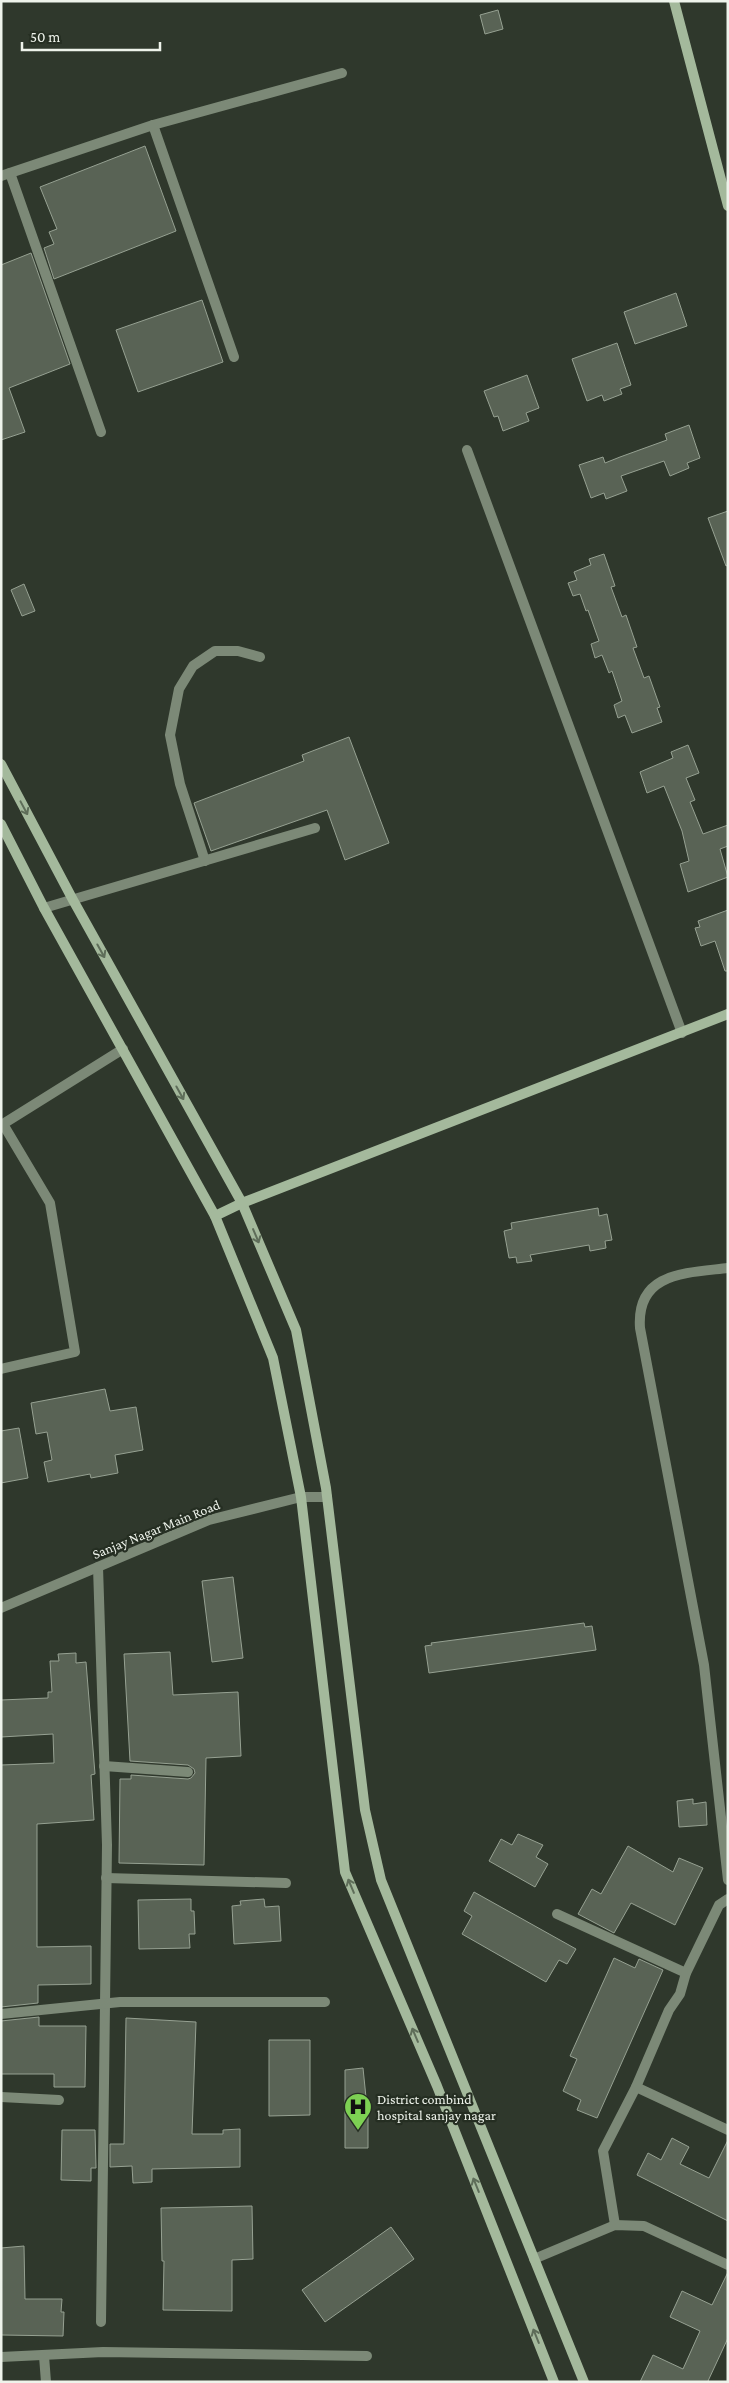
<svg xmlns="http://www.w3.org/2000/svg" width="729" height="2383" viewBox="0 0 729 2383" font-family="'Crimson Pro',serif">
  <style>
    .building { fill: #596355; stroke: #96a192 }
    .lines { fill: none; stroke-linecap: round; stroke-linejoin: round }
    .lane { stroke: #7c8977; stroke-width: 10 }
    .street { stroke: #7c8977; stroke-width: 10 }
    .secondary { stroke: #a4b99c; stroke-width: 10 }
    .oneway { stroke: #5e6d59 }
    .labels { text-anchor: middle; stroke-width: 4.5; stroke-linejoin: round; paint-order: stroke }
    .street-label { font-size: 14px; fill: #eef3eb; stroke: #252e22 }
    .poi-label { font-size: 14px; fill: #eef3eb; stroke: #252e22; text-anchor: start }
  </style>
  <rect width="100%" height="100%" fill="#2f382c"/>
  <!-- building -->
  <g class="building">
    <polygon points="498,10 503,29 485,34 480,15"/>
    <polygon points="145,146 176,231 54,279 44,248 54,244 49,232 57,229 40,187"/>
    <polygon points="31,253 70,364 9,388 25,432 1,440 1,265"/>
    <polygon points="676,293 687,326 635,344 624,312"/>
    <polygon points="202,300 223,362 138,392 116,330"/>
    <polygon points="617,343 631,385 620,389 622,394 604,401 602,395 587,401 572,359"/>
    <polygon points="527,375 539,408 526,413 529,421 503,431 498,416 494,417 484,391"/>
    <polygon points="689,425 700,458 687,463 689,468 670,476 664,461 621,476 627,491 606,499 604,493 591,498 579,465 603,457 605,463 620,457 667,440 665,434"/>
    <polygon points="728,511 728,565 726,566 708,518"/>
    <polygon points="604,554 615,586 611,587 622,617 626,615 637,647 633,648 644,678 649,676 660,707 657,708 662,722 632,733 625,715 618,718 614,705 622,701 612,671 609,673 602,655 595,658 591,644 599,641 588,610 586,611 580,594 573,596 568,583 577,580 574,572 591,565 589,559"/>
    <polygon points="24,584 35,611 22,616 11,590"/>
    <polygon points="349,737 389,843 345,860 327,810 211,851 194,803 304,761 302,755"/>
    <polygon points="688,745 699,773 686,778 695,800 690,802 703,834 728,825 728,846 720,849 728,877 688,892 680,864 689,861 682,831 664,786 647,793 640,772 673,758 671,752"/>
    <polygon points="728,910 728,971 725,971 715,941 701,946 695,928 700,927 698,921"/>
    <polygon points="598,1208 599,1216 607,1214 612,1240 605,1241 606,1248 590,1251 589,1245 530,1255 532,1261 517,1263 516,1257 509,1258 504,1231 512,1229 511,1223"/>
    <polygon points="105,1389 110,1411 136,1407 143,1450 115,1455 118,1473 91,1478 90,1474 48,1482 44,1462 52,1460 47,1432 36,1434 31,1403"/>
    <polygon points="19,1428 28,1478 1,1483 1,1431"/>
    <polygon points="233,1577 243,1658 212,1662 202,1581"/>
    <polygon points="584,1623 585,1627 592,1626 596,1650 429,1673 425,1646 432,1645 431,1643"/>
    <polygon points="170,1652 173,1695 238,1692 241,1756 206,1758 204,1865 119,1863 120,1779 131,1779 131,1775 188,1779 191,1778 195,1773 194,1769 188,1765 130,1761 124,1654"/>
    <polygon points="76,1653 76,1663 86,1662 95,1774 91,1775 94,1820 37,1824 37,1947 91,1946 91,1984 38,1985 38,2003 1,2007 1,1765 54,1763 53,1734 1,1737 1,1700 48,1698 48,1692 52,1692 50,1661 59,1661 58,1654"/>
    <polygon points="693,1799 693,1804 706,1802 707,1825 679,1827 677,1801"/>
    <polygon points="518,1834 543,1845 536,1857 548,1864 535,1887 489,1861 501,1839 512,1845"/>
    <polygon points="628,1846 673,1872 679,1858 703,1868 675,1925 631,1903 614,1933 578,1914 592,1889 601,1894"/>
    <polygon points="474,1892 576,1949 567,1964 559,1960 546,1982 462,1934 472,1916 464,1911"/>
    <polygon points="191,1899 191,1911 194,1911 195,1934 189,1934 190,1948 139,1949 138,1900"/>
    <polygon points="264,1899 265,1907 279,1906 281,1941 234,1944 232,1906 241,1905 240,1901"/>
    <polygon points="614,1958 635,1968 639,1959 663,1970 597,2118 577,2110 581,2100 563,2091 577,2059 570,2056"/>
    <polygon points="39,2017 39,2026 86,2026 85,2087 54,2087 54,2074 1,2074 1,2021"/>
    <polygon points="126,2018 196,2022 192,2134 223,2134 223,2130 240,2129 240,2167 152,2169 152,2182 133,2183 132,2166 110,2167 110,2144 124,2144"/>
    <polygon points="269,2040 310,2040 310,2115 269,2116"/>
    <polygon points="363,2068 368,2117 368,2148 345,2148 345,2070"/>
    <polygon points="62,2130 95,2130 96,2168 91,2168 91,2181 61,2180"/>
    <polygon points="672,2138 689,2147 680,2164 709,2178 728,2140 728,2221 637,2175 648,2153 661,2160"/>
    <polygon points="252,2206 253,2259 232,2260 232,2311 163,2310 164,2261 162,2261 161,2208"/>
    <polygon points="391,2227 414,2259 325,2322 302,2290"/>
    <polygon points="24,2246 25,2299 62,2299 61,2312 64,2312 63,2336 1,2335 1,2248"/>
    <polygon points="728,2272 728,2338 708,2381 711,2382 640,2382 653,2355 683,2369 700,2331 670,2317 682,2291 712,2305"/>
  </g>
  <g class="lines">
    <!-- lane -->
    <g class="lane">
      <polyline points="153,125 234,357"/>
      <polyline points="10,173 101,432"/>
      <polyline points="1,176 153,125 342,73"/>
      <polyline points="44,908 315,828"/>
      <path d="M 728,1268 C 686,1273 636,1272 640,1328 L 704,1665 L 728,1880"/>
      <polyline points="98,1567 107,1845 101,2322"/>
      <polyline points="104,1766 188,1772"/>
      <polyline points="106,1878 286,1883"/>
      <polyline points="1,2014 120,2002 325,2002"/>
      <polyline points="1,2097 59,2100"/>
    </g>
    <!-- street -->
    <g class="street">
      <polyline points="467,450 682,1033"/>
      <polyline points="205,861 180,784 170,735 179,689 193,666 215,651 238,651 260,657"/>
      <polyline points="1,1369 75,1352 50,1203 3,1124 123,1049"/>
      <polyline points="1,1608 209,1520 301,1497 327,1497"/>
      <polyline points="557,1914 686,1973"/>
      <polyline points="636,2087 728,2130"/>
      <polyline points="615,2225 603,2151 636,2087 669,2010 680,1994 686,1973 719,1905 728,1899"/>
      <polyline points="534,2259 615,2225 644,2226 728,2265"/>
      <polyline points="44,2356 46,2382"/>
      <polyline points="1,2357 103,2352 367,2356"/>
    </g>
    <!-- secondary -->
    <g class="secondary">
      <polyline points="674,1 728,206"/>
      <polyline points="1,764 73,900 242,1203 296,1330 326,1488 365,1810 381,1880 584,2382"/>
      <polyline points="1,824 44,908 215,1216 273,1358 301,1497 345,1872 437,2086 554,2382"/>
      <polyline points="215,1216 242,1203 728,1014"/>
    </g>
  </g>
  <!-- one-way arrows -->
  <defs><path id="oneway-shaft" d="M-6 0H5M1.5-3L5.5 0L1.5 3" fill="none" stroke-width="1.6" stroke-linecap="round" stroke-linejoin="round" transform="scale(1.25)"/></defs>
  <g class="oneway">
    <use href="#oneway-shaft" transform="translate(24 808) rotate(62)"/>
    <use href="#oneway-shaft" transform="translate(101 951) rotate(61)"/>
    <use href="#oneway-shaft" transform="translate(180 1093) rotate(61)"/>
    <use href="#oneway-shaft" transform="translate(256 1236) rotate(67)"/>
    <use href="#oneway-shaft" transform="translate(351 1886) rotate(-113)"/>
    <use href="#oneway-shaft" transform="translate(415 2035) rotate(-113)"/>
    <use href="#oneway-shaft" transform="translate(476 2185) rotate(-112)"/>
    <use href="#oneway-shaft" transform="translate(536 2336) rotate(-112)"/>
  </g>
  <!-- icons -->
  <defs>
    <symbol id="hospital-pin" viewBox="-11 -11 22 30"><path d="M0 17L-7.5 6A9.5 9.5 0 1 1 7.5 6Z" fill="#7dd153" stroke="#252e22"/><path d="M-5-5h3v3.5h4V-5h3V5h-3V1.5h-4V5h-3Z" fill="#111"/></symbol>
  </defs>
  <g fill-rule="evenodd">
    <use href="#hospital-pin" x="342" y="2091" width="32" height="43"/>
  </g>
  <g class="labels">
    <!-- street labels -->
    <g class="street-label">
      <text transform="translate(156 1529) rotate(-22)" y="5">Sanjay Nagar Main Road</text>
    </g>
    <!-- poi labels -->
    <g class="poi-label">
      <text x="377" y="2104">District combind<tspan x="377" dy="16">hospital sanjay nagar</tspan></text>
    </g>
  </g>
  <!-- border -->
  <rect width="729" height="2383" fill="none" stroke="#eef3eb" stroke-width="5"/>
  <!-- scale -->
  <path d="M22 42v8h138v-8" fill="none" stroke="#eef3eb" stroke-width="2.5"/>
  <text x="30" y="42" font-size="15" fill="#eef3eb" stroke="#252e22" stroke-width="4" paint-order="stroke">50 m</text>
</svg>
